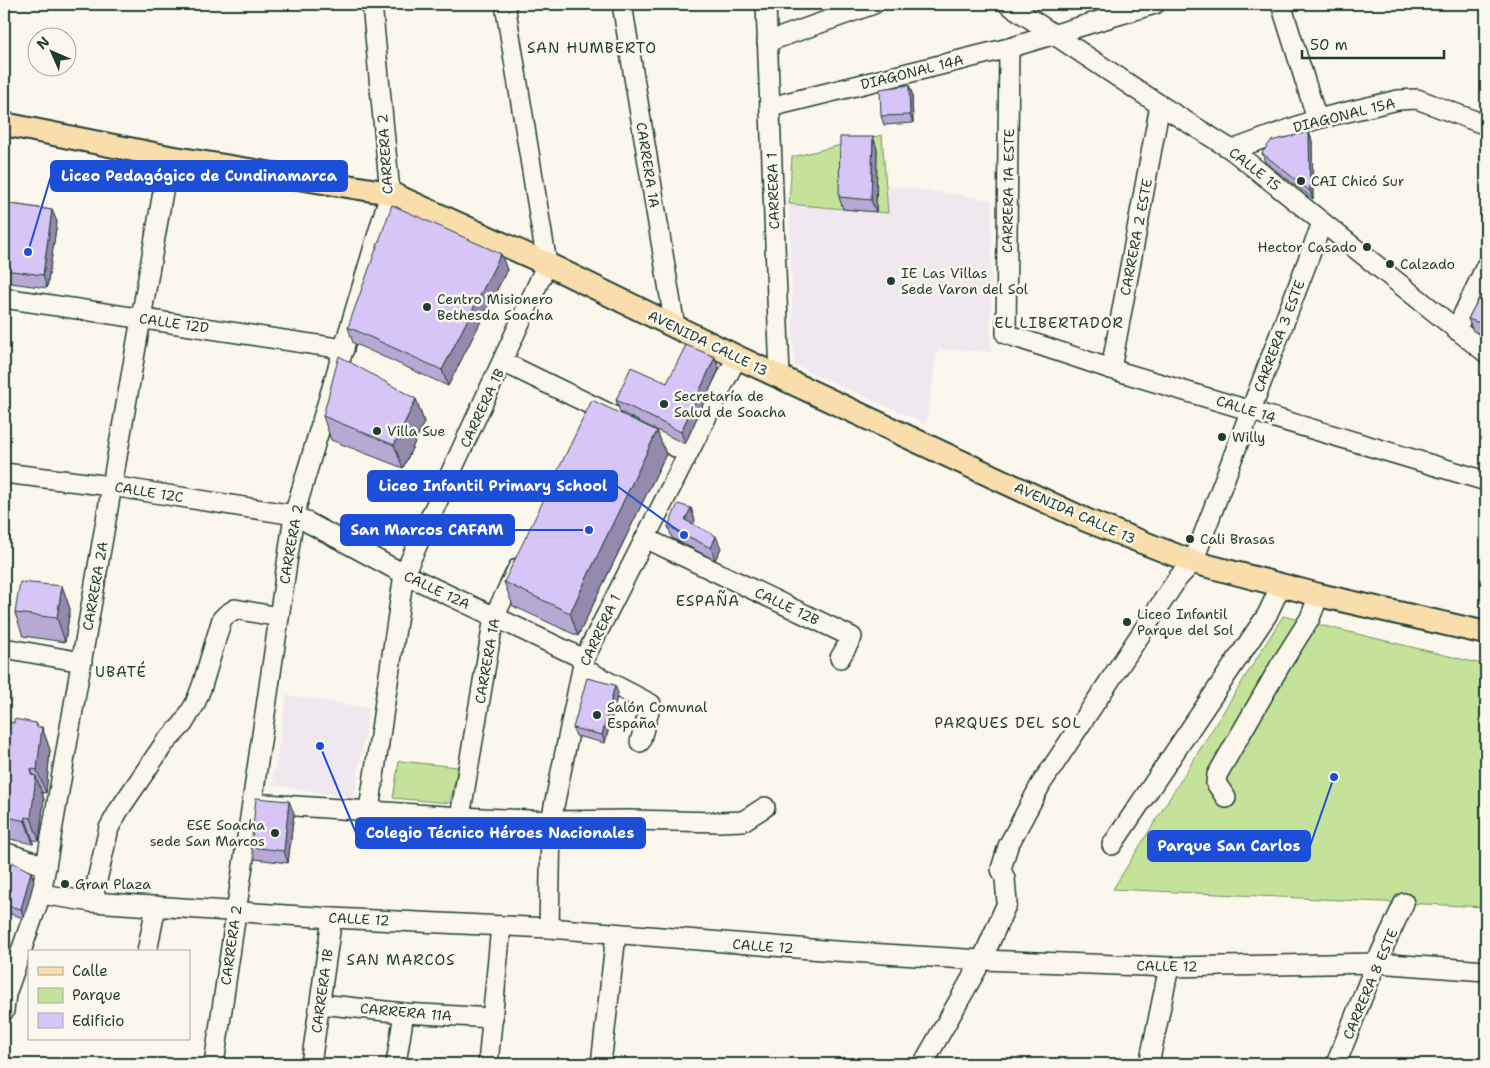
<svg xmlns="http://www.w3.org/2000/svg" width="1490" height="1068" viewBox="0 0 1490 1068" font-family="'Shantell Sans',sans-serif">
  <style>
    .built { fill: #f0e8ef }
    .green { fill: #c4e29a; stroke: #729067 }
    .lines { fill: none; stroke-linecap: round; stroke-linejoin: round }
    .minor-casing { stroke: #1f3d34; stroke-width: 22 }
    .major-casing { stroke: #1f3d34; stroke-width: 26 }
    .minor { stroke: #fbf7ec; stroke-width: 19 }
    .major { stroke: #f9deab; stroke-width: 22 }
    .wall { fill: #b8a9d4; stroke: #1f3d34 }
    .shaded-wall { fill: #968aac; stroke: #1f3d34 }
    .building { fill: #d6c5f6; stroke: #1f3d34 }
    .poi-dot { fill: #1f3d34; stroke: #fbf7ec; stroke-width: 2 }
    .labels { text-anchor: middle; stroke-width: 5; stroke-linejoin: round; paint-order: stroke }
    .street-label { font-size: 14px; fill: #1f3d34; stroke: #fbf7ec }
    .poi-label { font-size: 14px; fill: #1f3d34; stroke: #fbf7ec; text-anchor: start }
    .neighbourhood-label { font-size: 15px; letter-spacing: 1px; fill: #1f3d34; stroke: #fbf7ec }
    .leader { fill: none; stroke: #1d4ed8; stroke-width: 2 }
    .callout-dot { fill: #1d4ed8; stroke: #fbf7ec; stroke-width: 2 }
    .callout { fill: #1d4ed8; stroke: #1d4ed8; stroke-width: 2 }
    .callout-label { font-size: 15px; text-anchor: middle; font-weight: bold; fill: #fff }
  </style>
  <rect width="100%" height="100%" fill="#fbf7ec"/>
  <filter id="ink" filterUnits="userSpaceOnUse"><feTurbulence type="fractalNoise" baseFrequency=".02" numOctaves="2"/><feDisplacementMap in="SourceGraphic" scale="10" xChannelSelector="R" yChannelSelector="G"/><feConvolveMatrix kernelMatrix="1 2 1 2 8 2 1 2 1" color-interpolation-filters="sRGB"/></filter>
  <g filter="url(#ink)">
    <!-- built -->
    <g class="built">
      <polygon points="887,185 992,200 991,352 938,349 926,424 794,365 789,204 888,213"/>
      <polygon points="287,695 369,708 354,798 272,785"/>
    </g>
    <!-- green -->
    <g class="green">
      <polygon points="882,135 888,213 789,204 792,157"/>
      <polygon points="1283,616 1486,665 1486,907 1113,889"/>
      <polygon points="399,761 458,767 450,803 393,798"/>
    </g>
    <g class="lines">
      <defs>
        <g id="minor">
          <polyline points="622,4 675,327"/>
          <polyline points="766,4 780,377"/>
          <polyline points="1008,4 1160,105 1232,150 1486,353"/>
          <polyline points="1281,4 1317,119"/>
          <polyline points="767,42 874,4"/>
          <polyline points="1009,48 1006,334 1111,369 1486,481"/>
          <polyline points="770,107 1009,48 1155,4"/>
          <polyline points="1232,150 1317,119 1398,100 1417,99 1486,125"/>
          <polyline points="4,298 344,349"/>
          <polyline points="1456,330 1486,266"/>
          <polyline points="503,362 612,415"/>
          <polyline points="1111,369 1160,105"/>
          <polyline points="637,428 688,453"/>
          <polyline points="4,473 111,486 294,515 404,574 584,659"/>
          <polyline points="645,538 852,637 840,658"/>
          <polyline points="4,648 82,662"/>
          <polyline points="582,668 651,704 640,742"/>
          <polyline points="1226,798 1216,783 1217,775 1281,664 1310,618 1319,595"/>
          <polyline points="266,804 460,817 551,821 628,820 719,822 743,821 765,807"/>
          <polyline points="369,810 404,574 547,264 505,4"/>
          <polyline points="460,817 494,617 518,568"/>
          <polyline points="1112,845 1267,615 1281,585"/>
          <polyline points="4,852 46,866"/>
          <polyline points="41,894 92,902 332,918 549,928 835,951 982,960 1169,967 1376,963 1486,971"/>
          <polyline points="92,902 109,828 119,810 164,744 183,724 195,704 202,686 222,619 226,615 235,609 279,617"/>
          <polyline points="549,928 551,821 584,659 737,357"/>
          <polyline points="147,952 156,906"/>
          <polyline points="320,1004 404,1013 493,1018"/>
          <polyline points="4,1011 6,994 41,894 46,866 169,157"/>
          <polyline points="214,1064 294,515 390,193 372,4"/>
          <polyline points="311,1064 332,918"/>
          <polyline points="396,1064 404,1013"/>
          <polyline points="488,1064 501,926"/>
          <polyline points="601,1064 616,935"/>
          <polyline points="923,1064 982,960 1007,903 1005,879 1001,869 1008,846 1041,784 1178,578 1193,562 1322,223"/>
          <polyline points="1149,1064 1169,967"/>
          <polyline points="1336,1064 1376,963 1404,903"/>
        </g>
        <polyline id="major" points="4,124 169,157 390,193 547,264 737,357 1088,521 1193,562 1319,595 1486,633"/>
      </defs>
      <!-- minor casing -->
      <use href="#minor" class="minor-casing"/>
      <!-- major casing -->
      <use href="#major" class="major-casing"/>
      <!-- minor -->
      <use href="#minor" class="minor"/>
      <!-- major -->
      <use href="#major" class="major"/>
    </g>
    <!-- wall -->
    <g class="wall">
      <polygon points="909,85 912,93 913,123 884,125 881,116"/>
      <polygon points="1309,132 1312,141 1313,199 1265,162 1262,153"/>
      <polygon points="873,137 877,149 876,212 843,209 839,197"/>
      <polygon points="4,203 52,210 57,222 47,288 4,282"/>
      <polygon points="501,254 507,270 448,386 353,343 348,327"/>
      <polygon points="1486,284 1486,336 1473,331 1468,319"/>
      <polygon points="715,357 719,369 685,444 620,412 616,400 667,383"/>
      <polygon points="416,399 424,422 403,468 331,440 323,416"/>
      <polygon points="657,431 666,454 578,636 513,606 504,582"/>
      <polygon points="691,508 695,520 693,524 721,548 715,560 672,538 668,526"/>
      <polygon points="62,586 70,609 65,642 23,636 15,613"/>
      <polygon points="618,693 605,743 576,736 573,728"/>
      <polygon points="14,723 36,723 38,727 42,727 50,750 46,793 42,793 44,799 39,841 33,840 33,844 10,839 9,835 4,834 4,770 5,770 4,767 4,752"/>
      <polygon points="294,813 288,863 255,859 251,847"/>
      <polygon points="34,881 24,918 4,912 4,885"/>
    </g>
    <!-- shaded-wall -->
    <g class="shaded-wall">
      <polygon points="909,85 912,93 913,123 910,115"/>
      <polygon points="1309,132 1312,141 1313,199 1310,191"/>
      <polygon points="873,137 877,149 876,212 871,200"/>
      <polygon points="52,210 57,222 47,288 43,275"/>
      <polygon points="501,254 507,270 448,386 442,370"/>
      <polygon points="715,357 719,369 685,444 681,432"/>
      <polygon points="416,399 424,422 403,468 394,445"/>
      <polygon points="657,431 666,454 578,636 570,613"/>
      <polygon points="691,508 695,520 690,533 685,520"/>
      <polygon points="716,536 721,548 715,560 711,548"/>
      <polygon points="62,586 70,609 65,642 57,618"/>
      <polygon points="615,685 618,693 605,743 602,735"/>
      <polygon points="36,723 41,736 42,727 50,750 46,793 37,770"/>
      <polygon points="31,769 35,781 36,776 44,799 39,841 31,818"/>
      <polygon points="289,801 294,813 288,863 284,851"/>
      <polygon points="25,817 33,840 33,844 25,821"/>
      <polygon points="31,872 34,881 24,918 21,909"/>
    </g>
    <!-- building -->
    <g class="building">
      <polygon points="909,85 910,115 881,116 880,89"/>
      <polygon points="1309,132 1310,191 1262,153 1271,141"/>
      <polygon points="840,137 873,137 871,200 839,197"/>
      <polygon points="4,203 52,210 43,275 4,270"/>
      <polygon points="392,205 501,254 442,370 348,327"/>
      <polygon points="1486,284 1486,325 1468,319"/>
      <polygon points="686,345 715,357 681,432 616,400 631,367 667,383"/>
      <polygon points="339,356 416,399 394,445 323,416"/>
      <polygon points="592,400 657,431 570,613 504,582"/>
      <polygon points="678,504 691,508 685,520 716,536 711,548 668,526"/>
      <polygon points="20,582 62,586 57,618 15,613"/>
      <polygon points="587,678 615,685 602,735 573,728"/>
      <polygon points="14,719 36,723 37,727 42,727 37,770 31,769 31,775 36,776 31,818 25,817 25,821 4,816 4,770 8,771 8,764 4,763 4,752 9,722 14,723"/>
      <polygon points="256,798 289,801 284,851 251,847"/>
      <polygon points="12,862 31,872 21,909 4,905 4,885"/>
    </g>
  </g>
  <!-- markers -->
  <g class="poi-dot">
    <circle cx="1301" cy="181" r="5"/>
    <circle cx="1367" cy="247" r="5"/>
    <circle cx="1390" cy="264" r="5"/>
    <circle cx="891" cy="281" r="5"/>
    <circle cx="427" cy="307" r="5"/>
    <circle cx="664" cy="404" r="5"/>
    <circle cx="377" cy="431" r="5"/>
    <circle cx="1222" cy="437" r="5"/>
    <circle cx="1190" cy="539" r="5"/>
    <circle cx="1127" cy="622" r="5"/>
    <circle cx="597" cy="715" r="5"/>
    <circle cx="275" cy="833" r="5"/>
    <circle cx="65" cy="884" r="5"/>
  </g>
  <g class="labels">
    <!-- street labels -->
    <g class="street-label">
      <text transform="translate(912 72) rotate(-14)" y="5">DIAGONAL 14A</text>
      <text transform="translate(1344 115) rotate(-14)" y="5">DIAGONAL 15A</text>
      <text transform="translate(385 154) rotate(-94)" y="5">CARRERA 2</text>
      <text transform="translate(648 165) rotate(81)" y="5">CARRERA 1A</text>
      <text transform="translate(1255 169) rotate(38)" y="5">CALLE 15</text>
      <text transform="translate(773 191) rotate(-92)" y="5">CARRERA 1</text>
      <text transform="translate(1008 191) rotate(-89)" y="5">CARRERA 1A ESTE</text>
      <text transform="translate(1136 237) rotate(-79)" y="5">CARRERA 2 ESTE</text>
      <text transform="translate(174 323) rotate(8)" y="5">CALLE 12D</text>
      <text transform="translate(1279 336) rotate(-69)" y="5">CARRERA 3 ESTE</text>
      <text transform="translate(708 343) rotate(26)" y="5">AVENIDA CALLE 13</text>
      <text transform="translate(482 408) rotate(-65)" y="5">CARRERA 1B</text>
      <text transform="translate(1246 409) rotate(17)" y="5">CALLE 14</text>
      <text transform="translate(149 492) rotate(9)" y="5">CALLE 12C</text>
      <text transform="translate(1075 513) rotate(24)" y="5">AVENIDA CALLE 13</text>
      <text transform="translate(291 544) rotate(-80)" y="5">CARRERA 2</text>
      <text transform="translate(95 586) rotate(-80)" y="5">CARRERA 2A</text>
      <text transform="translate(437 590) rotate(25)" y="5">CALLE 12A</text>
      <text transform="translate(787 606) rotate(25)" y="5">CALLE 12B</text>
      <text transform="translate(600 630) rotate(-65)" y="5">CARRERA 1</text>
      <text transform="translate(487 661) rotate(-80)" y="5">CARRERA 1A</text>
      <text transform="translate(359 919) rotate(3)" y="5">CALLE 12</text>
      <text transform="translate(231 945) rotate(-82)" y="5">CARRERA 2</text>
      <text transform="translate(763 946) rotate(4)" y="5">CALLE 12</text>
      <text transform="translate(1167 966) rotate(1)" y="5">CALLE 12</text>
      <text transform="translate(1370 984) rotate(-67)" y="5">CARRERA 8 ESTE</text>
      <text transform="translate(322 991) rotate(-82)" y="5">CARRERA 1B</text>
      <text transform="translate(406 1012) rotate(5)" y="5">CARRERA 11A</text>
    </g>
    <!-- poi labels -->
    <g class="poi-label">
      <text x="1311" y="186">CAI Chicó Sur</text>
      <text x="1357" y="252" text-anchor="end">Hector Casado</text>
      <text x="1400" y="269">Calzado</text>
      <text x="901" y="278">IE Las Villas<tspan x="901" dy="16">Sede Varon del Sol</tspan></text>
      <text x="437" y="304">Centro Misionero<tspan x="437" dy="16">Bethesda Soacha</tspan></text>
      <text x="674" y="401">Secretaría de<tspan x="674" dy="16">Salud de Soacha</tspan></text>
      <text x="387" y="436">Villa Sue</text>
      <text x="1232" y="442">Willy</text>
      <text x="1200" y="544">Cali Brasas</text>
      <text x="1137" y="619">Liceo Infantil<tspan x="1137" dy="16">Parque del Sol</tspan></text>
      <text x="607" y="712">Salón Comunal<tspan x="607" dy="16">España</tspan></text>
      <text x="265" y="830" text-anchor="end">ESE Soacha<tspan x="265" dy="16">sede San Marcos</tspan></text>
      <text x="75" y="889">Gran Plaza</text>
    </g>
    <!-- neighbourhood labels -->
    <g class="neighbourhood-label">
      <text x="592" y="53">SAN HUMBERTO</text>
      <text x="1059" y="328">EL LIBERTADOR</text>
      <text x="708" y="606">ESPAÑA</text>
      <text x="121" y="677">UBATÉ</text>
      <text x="1008" y="728">PARQUES DEL SOL</text>
      <text x="401" y="965">SAN MARCOS</text>
    </g>
  </g>
  <!-- callouts -->
  <path class="leader" d="M28 252L51 176M684 535L617 486M589 530L514 530M320 746L356 833M1334 777L1310 846"/>
  <g class="callout-dot">
    <circle cx="28" cy="252" r="5"/>
    <circle cx="684" cy="535" r="5"/>
    <circle cx="589" cy="530" r="5"/>
    <circle cx="320" cy="746" r="5"/>
    <circle cx="1334" cy="777" r="5"/>
  </g>
  <g class="callout">
    <rect x="51" y="161" width="296" height="30" rx="5"/>
    <rect x="368" y="471" width="249" height="30" rx="5"/>
    <rect x="341" y="515" width="173" height="30" rx="5"/>
    <rect x="356" y="818" width="289" height="30" rx="5"/>
    <rect x="1148" y="831" width="162" height="30" rx="5"/>
  </g>
  <g class="callout-label">
    <text x="199" y="181">Liceo Pedagógico de Cundinamarca</text>
    <text x="493" y="491">Liceo Infantil Primary School</text>
    <text x="427" y="535">San Marcos CAFAM</text>
    <text x="500" y="838">Colegio Técnico Héroes Nacionales</text>
    <text x="1229" y="851">Parque San Carlos</text>
  </g>
  <!-- margin -->
  <rect width="1490" height="1068" fill="none" stroke="#fbf7ec" stroke-width="20"/>
  <rect x="10" y="10" width="1470" height="1048" fill="none" stroke="#1f3d34" stroke-width="2" filter="url(#ink)"/>
  <!-- legend -->
  <rect x="28" y="950" width="162" height="90" fill="#fbf7ec" stroke="#a3ada2"/>
  <rect x="38" y="967" width="25" height="8" fill="#f9deab" stroke="#a3ada2"/>
  <text x="72" y="976" font-size="15" fill="#1f3d34">Calle</text>
  <rect x="38" y="988" width="25" height="15" fill="#c4e29a" stroke="#a3ada2"/>
  <text x="72" y="1000" font-size="15" fill="#1f3d34">Parque</text>
  <rect x="38" y="1013" width="25" height="15" fill="#d6c5f6" stroke="#a3ada2"/>
  <text x="72" y="1026" font-size="15" fill="#1f3d34">Edificio</text>
  <!-- north arrow -->
  <g transform="translate(52 52) rotate(315)"><circle r="24" fill="#fbf7ec" stroke="#a3ada2"/>
  <path d="M0-4L9 19L0 12L-9 19Z" fill="#1f3d34"/>
  <text y="-8" font-size="14" font-weight="bold" text-anchor="middle" fill="#1f3d34">N</text>
  </g>
  <!-- scale -->
  <path d="M1302 50v8h142v-8" fill="none" stroke="#1f3d34" stroke-width="2.5"/>
  <text x="1310" y="50" font-size="15" fill="#1f3d34" stroke="#fbf7ec" stroke-width="4" paint-order="stroke">50 m</text>
</svg>
